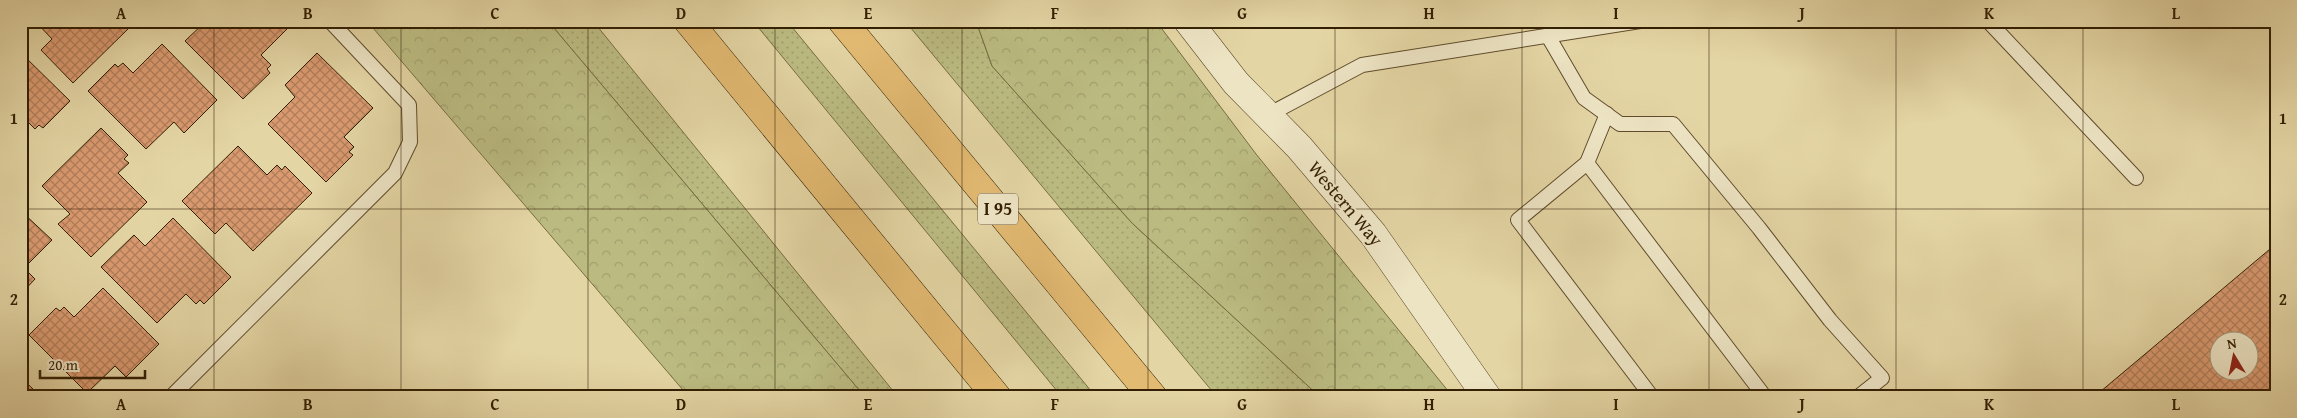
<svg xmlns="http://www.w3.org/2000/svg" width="2297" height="418" viewBox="0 0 2297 418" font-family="'Gentium Book Plus',serif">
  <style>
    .grass { fill: url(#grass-dots); stroke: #776d42 }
    .forest { fill: url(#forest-crowns); stroke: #776d42 }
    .building { fill: url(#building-cross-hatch); stroke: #331f03; fill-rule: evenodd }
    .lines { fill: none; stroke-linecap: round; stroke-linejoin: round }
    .service-casing { stroke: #5f4c2b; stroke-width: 16 }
    .minor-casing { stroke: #5f4c2b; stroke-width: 29 }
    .motorway-casing { stroke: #331f03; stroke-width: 29 }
    .service { stroke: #ede4c4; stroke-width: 14 }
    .minor { stroke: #ede4c4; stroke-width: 28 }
    .motorway { stroke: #e2ba72; stroke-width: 28 }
    .grid { fill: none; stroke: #331f03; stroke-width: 1; stroke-opacity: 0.55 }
    .labels { text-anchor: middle; stroke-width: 4; stroke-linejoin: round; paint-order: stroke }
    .shield { fill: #ede4c4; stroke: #6b5a3d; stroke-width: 1 }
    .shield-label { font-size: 18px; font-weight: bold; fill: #331f03 }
    .street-label { font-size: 19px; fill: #331f03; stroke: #ede4c4 }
    .neatline { fill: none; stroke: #331f03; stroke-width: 2 }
    .grid-label { font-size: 16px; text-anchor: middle; font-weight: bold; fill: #331f03 }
  </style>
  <defs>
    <pattern id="grass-dots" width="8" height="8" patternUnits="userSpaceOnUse" patternTransform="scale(1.25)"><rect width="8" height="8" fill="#bbbb81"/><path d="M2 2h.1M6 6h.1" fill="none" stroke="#a1a06e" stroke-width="1.8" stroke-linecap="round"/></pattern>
    <pattern id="forest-crowns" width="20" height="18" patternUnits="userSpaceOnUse" patternTransform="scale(1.25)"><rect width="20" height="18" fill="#bbbb81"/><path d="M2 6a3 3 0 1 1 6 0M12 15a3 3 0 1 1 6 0" fill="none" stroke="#a1a06e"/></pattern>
    <pattern id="building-cross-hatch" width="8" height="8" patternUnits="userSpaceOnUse" patternTransform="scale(1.25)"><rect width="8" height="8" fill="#da9a70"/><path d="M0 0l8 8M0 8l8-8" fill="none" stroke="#b17d5a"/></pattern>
  </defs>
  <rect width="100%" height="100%" fill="#e4d5a4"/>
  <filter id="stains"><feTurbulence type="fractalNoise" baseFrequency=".004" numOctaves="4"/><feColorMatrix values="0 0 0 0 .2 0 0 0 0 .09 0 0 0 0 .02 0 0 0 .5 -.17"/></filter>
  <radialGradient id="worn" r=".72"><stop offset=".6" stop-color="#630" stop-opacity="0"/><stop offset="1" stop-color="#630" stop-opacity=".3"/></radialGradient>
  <!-- grass -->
  <g class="grass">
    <polygon points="548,21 593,21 898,397 865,397"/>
    <polygon points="753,21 787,21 1096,397 1062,397"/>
    <polygon points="905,21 976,21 992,66 1132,223 1320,397 1217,397"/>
  </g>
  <!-- forest -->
  <g class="forest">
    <polygon points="367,21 548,21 865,397 689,397"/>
    <polygon points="976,21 1156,21 1256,154 1453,397 1320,397 1132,223 992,66"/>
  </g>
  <!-- building -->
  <g class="building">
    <polygon points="35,21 123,21 129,28 73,83 41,50 52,39"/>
    <polygon points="206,21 286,21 290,26 261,55 271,65 267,69 270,73 243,99 185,41"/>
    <polygon points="162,44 217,100 184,133 174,122 146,149 88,91 115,64 118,67 123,63 133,73"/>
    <polygon points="21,53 70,101 43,128 39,125 35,129 25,119 21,122"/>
    <polygon points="317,53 373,108 344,137 354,147 349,152 353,155 326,182 268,124 295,97 285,85"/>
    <polygon points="101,128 128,155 124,159 129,163 118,173 147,202 91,257 58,224 70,214 42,186"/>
    <polygon points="238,146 267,175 277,165 282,170 285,166 312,193 253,251 226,223 215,234 182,201"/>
    <polygon points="21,211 52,240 24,268 35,279 21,294"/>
    <polygon points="173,218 231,277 204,304 200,300 196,304 186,294 157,323 101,267 134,235 145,246"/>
    <path d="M 2276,244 L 2276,397 L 2094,397 ZM 2220,340 L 2250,340 L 2250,370 L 2220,370 Z"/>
    <polygon points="103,288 159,344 126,377 115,366 87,393 29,335 56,308 60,311 64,307 74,317"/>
    <polygon points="21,377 41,397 21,397"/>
    <polygon points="53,389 58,393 61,390 68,397 45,397"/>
  </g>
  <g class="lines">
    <defs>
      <g id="service">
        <polyline points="1988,21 2136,178"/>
        <polyline points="1548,36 1584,98 1620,124 1673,124 1759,228 1830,320 1882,378 1858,397"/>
        <polyline points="1607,114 1587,163 1765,397"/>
        <polyline points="1268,115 1362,65 1640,21"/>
        <polyline points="1587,163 1518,220 1652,397"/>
        <polyline points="171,397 395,173 410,142 409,105 330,21"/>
      </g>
      <polyline id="minor" points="1188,21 1236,83 1299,147 1373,234 1487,397"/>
      <g id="motorway">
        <polyline points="688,21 997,397"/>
        <polyline points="842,21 1153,397"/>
      </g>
    </defs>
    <!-- service casing -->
    <use href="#service" class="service-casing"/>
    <!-- minor casing -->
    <use href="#minor" class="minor-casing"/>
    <!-- motorway casing -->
    <use href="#motorway" class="motorway-casing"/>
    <!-- service -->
    <use href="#service" class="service"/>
    <!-- minor -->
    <use href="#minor" class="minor"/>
    <!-- motorway -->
    <use href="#motorway" class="motorway"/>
  </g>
  <!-- grid -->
  <path class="grid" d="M 214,21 L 214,397M 401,21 L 401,397M 588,21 L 588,397M 775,21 L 775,397M 962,21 L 962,397M 1148,21 L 1148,397M 1335,21 L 1335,397M 1522,21 L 1522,397M 1709,21 L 1709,397M 1896,21 L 1896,397M 2083,21 L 2083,397M 21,209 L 2276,209"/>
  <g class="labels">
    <!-- shield labels -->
    <rect class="shield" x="978" y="193.5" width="40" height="31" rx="4"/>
    <g class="shield-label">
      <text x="998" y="215">I 95</text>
    </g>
    <!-- street labels -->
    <g class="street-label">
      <text transform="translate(1346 203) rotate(50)" y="7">Western Way</text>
    </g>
  </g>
  <!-- margin -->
  <rect width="2297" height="418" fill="none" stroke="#e4d5a4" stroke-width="55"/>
  <!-- north arrow -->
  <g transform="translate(2234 356) rotate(350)"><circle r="24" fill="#ede4c4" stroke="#a39577"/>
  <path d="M0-4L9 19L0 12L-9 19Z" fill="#8f2418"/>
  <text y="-8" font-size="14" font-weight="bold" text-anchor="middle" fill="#331f03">N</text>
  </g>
  <!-- scale -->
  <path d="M40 370v8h105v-8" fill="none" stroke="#331f03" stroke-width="2.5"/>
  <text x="48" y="370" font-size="15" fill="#331f03" stroke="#ede4c4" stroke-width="4" paint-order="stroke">20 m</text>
  <rect x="28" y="28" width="2242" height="362" class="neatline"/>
  <g class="grid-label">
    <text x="121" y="19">A</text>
    <text x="308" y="19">B</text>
    <text x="495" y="19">C</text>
    <text x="681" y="19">D</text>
    <text x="868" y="19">E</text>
    <text x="1055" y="19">F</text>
    <text x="1242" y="19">G</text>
    <text x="1429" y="19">H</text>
    <text x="1616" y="19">I</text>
    <text x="1802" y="19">J</text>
    <text x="1989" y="19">K</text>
    <text x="2176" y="19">L</text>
    <text x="14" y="124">1</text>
    <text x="2283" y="124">1</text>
    <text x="14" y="305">2</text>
    <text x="2283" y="305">2</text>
    <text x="121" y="410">A</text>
    <text x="308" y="410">B</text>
    <text x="495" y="410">C</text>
    <text x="681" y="410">D</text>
    <text x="868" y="410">E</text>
    <text x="1055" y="410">F</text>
    <text x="1242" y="410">G</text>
    <text x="1429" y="410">H</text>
    <text x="1616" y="410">I</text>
    <text x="1802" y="410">J</text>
    <text x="1989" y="410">K</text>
    <text x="2176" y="410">L</text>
  </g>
  <rect width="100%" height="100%" filter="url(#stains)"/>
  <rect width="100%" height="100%" fill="url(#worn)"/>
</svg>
